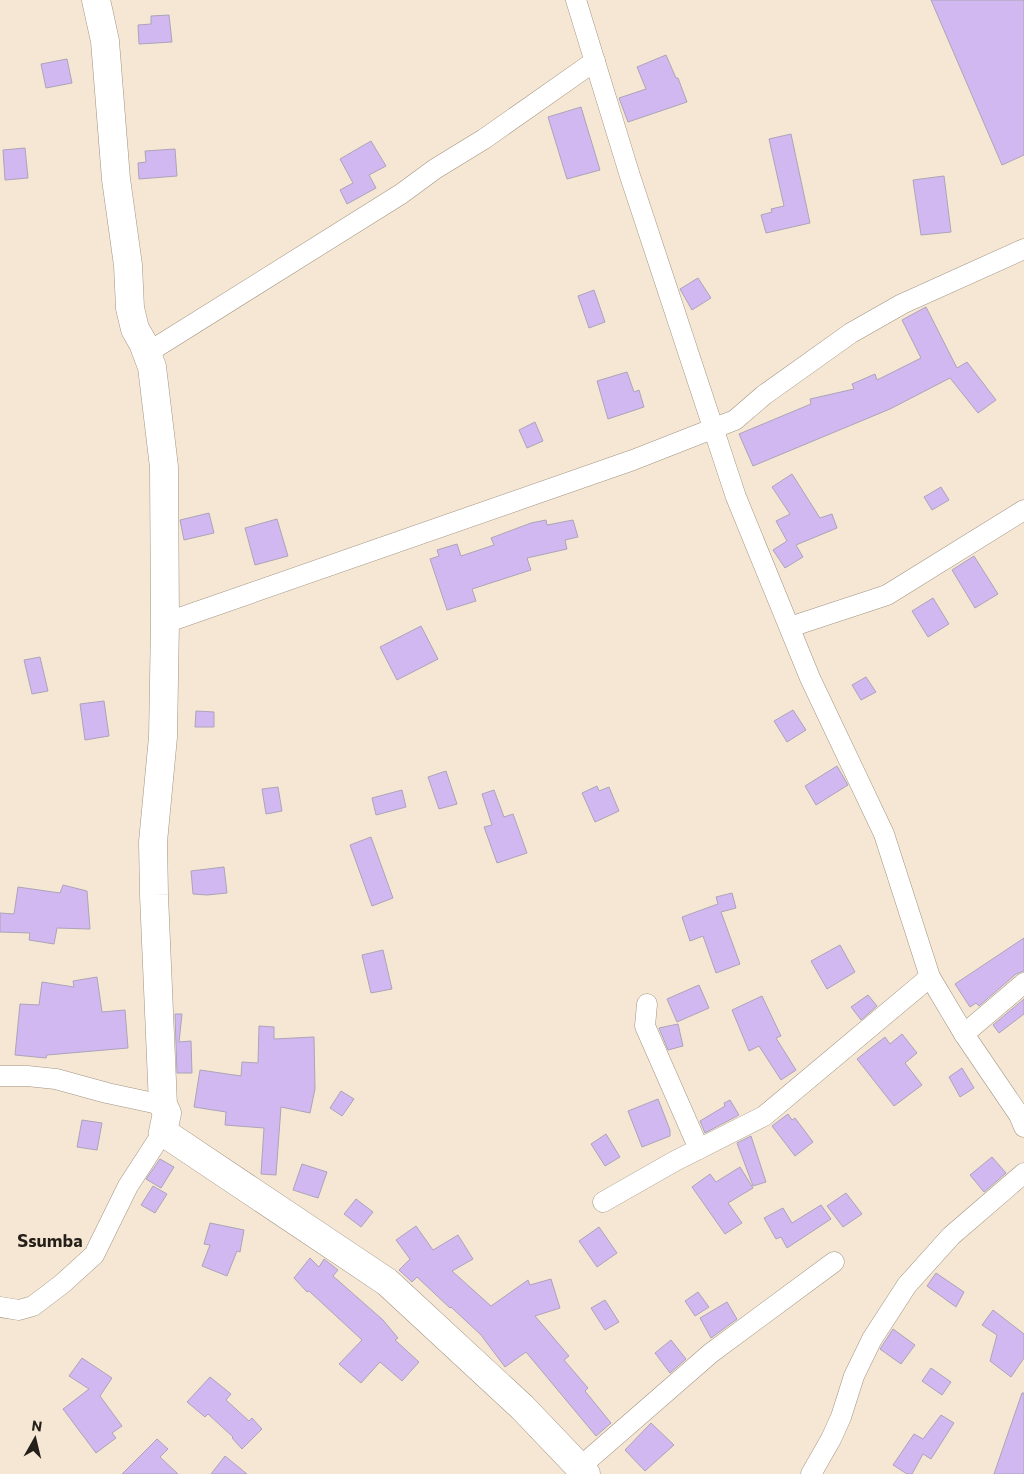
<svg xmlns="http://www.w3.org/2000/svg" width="1024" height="1474" viewBox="0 0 1024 1474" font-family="Commissioner,sans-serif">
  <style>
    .building { fill: #d2b8f1; stroke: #aca4b8 }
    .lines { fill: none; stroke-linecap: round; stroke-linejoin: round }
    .street-casing { stroke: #a19482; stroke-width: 21 }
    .secondary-casing { stroke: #a19482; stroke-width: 29 }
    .street { stroke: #fff; stroke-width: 20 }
    .secondary { stroke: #fff; stroke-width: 28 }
    .labels { text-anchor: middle; stroke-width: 4; stroke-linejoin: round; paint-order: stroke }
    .quarter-label { font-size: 18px; font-weight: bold; fill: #241f18; stroke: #f5e7d4 }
  </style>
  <rect width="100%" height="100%" fill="#f5e7d4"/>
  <!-- building -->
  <g class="building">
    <polygon points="931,0 1024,0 1024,155 1002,165"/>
    <polygon points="169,15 172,42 139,44 138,25 151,24 151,16"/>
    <polygon points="666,55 676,78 678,78 687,102 628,122 619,98 646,89 637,67"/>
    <polygon points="67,59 72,83 46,88 41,64"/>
    <polygon points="581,107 600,170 567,179 548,117"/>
    <polygon points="791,134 810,223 766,233 761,215 772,212 771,209 784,206 769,139"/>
    <polygon points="371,141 386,166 369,175 376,188 347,204 340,190 353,183 340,159"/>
    <polygon points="25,148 28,178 5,180 3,150"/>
    <polygon points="175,149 177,176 139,179 138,163 146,162 145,151"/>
    <polygon points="944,176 951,232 921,235 913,180"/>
    <polygon points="698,278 711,298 692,310 680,289"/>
    <polygon points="594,290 605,322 589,328 578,296"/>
    <polygon points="926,307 957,368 967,362 996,400 978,413 950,378 890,409 753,466 739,434 811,404 810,399 854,389 852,384 875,374 877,380 921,358 902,320"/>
    <polygon points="627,372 634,392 639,390 644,407 608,419 597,381"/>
    <polygon points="535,422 543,441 527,448 519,430"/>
    <polygon points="792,474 820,518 832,514 837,528 796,545 803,557 785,568 773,550 787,541 776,521 790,514 772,487"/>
    <polygon points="941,487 949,500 932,510 924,497"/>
    <polygon points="209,513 214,533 184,540 180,520"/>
    <polygon points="277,519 288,556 255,565 245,528"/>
    <polygon points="546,520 547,525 573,520 578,537 565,540 567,549 527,558 531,570 472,589 476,601 447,610 430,559 439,556 437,550 457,544 461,556 494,545 491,538 531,523"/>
    <polygon points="974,556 998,594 975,608 952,570"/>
    <polygon points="933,598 949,624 928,637 912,611"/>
    <polygon points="421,626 438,659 397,680 380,647"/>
    <polygon points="40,657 48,691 32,694 24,660"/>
    <polygon points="866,677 876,692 861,700 852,685"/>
    <polygon points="104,701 109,736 85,740 80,704"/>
    <polygon points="793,710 806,730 787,742 774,721"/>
    <polygon points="196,711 214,712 214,727 195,727"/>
    <polygon points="837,766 848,785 816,805 805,786"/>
    <polygon points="446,771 457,804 439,809 428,777"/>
    <polygon points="597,786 599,791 609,787 619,811 595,822 582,793"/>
    <polygon points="278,787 282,811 266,814 262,789"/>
    <polygon points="402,790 406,807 376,815 372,798"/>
    <polygon points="494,790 504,817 513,814 527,853 497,863 484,827 492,825 482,794"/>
    <polygon points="371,837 393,898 372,906 350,845"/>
    <polygon points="224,867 227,893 207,895 193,894 191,871"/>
    <polygon points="63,885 87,891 90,929 57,928 54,944 29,940 30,933 0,932 0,913 14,914 18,887 60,893"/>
    <polygon points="732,893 736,908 721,912 740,964 716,973 703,936 690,941 682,917 718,904 716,897"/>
    <polygon points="1024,938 1024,971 1016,974 979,1006 976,1003 970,1007 955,984"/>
    <polygon points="840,945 855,972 827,989 811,961"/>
    <polygon points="383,950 392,989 371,993 362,955"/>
    <polygon points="97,977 102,1012 125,1010 128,1048 47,1055 46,1058 15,1055 20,1004 39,1005 42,982 74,987 73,981"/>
    <polygon points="699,985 709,1008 677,1022 667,999"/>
    <polygon points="868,995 877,1006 861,1020 851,1007"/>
    <polygon points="762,996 781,1036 776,1038 796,1070 781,1080 759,1046 749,1051 732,1010"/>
    <polygon points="1024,999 1024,1014 999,1033 993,1025"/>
    <polygon points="175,1014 182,1014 179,1042 191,1041 192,1073 177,1073"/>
    <polygon points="678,1024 683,1046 668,1050 659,1028"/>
    <polygon points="259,1026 274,1027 274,1039 314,1037 315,1089 310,1113 281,1107 276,1175 261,1174 264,1128 225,1125 226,1112 194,1107 200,1070 241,1076 242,1062 258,1063"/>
    <polygon points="902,1034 917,1053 905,1063 922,1085 894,1106 857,1059 885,1037 890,1044"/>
    <polygon points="962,1068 974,1088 960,1097 949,1077"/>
    <polygon points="341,1091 354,1099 342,1116 330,1108"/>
    <polygon points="658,1099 670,1130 670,1136 642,1147 628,1111"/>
    <polygon points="730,1100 739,1115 705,1133 700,1121 725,1106 724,1103"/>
    <polygon points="788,1114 792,1120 795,1118 813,1142 795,1156 772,1126"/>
    <polygon points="82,1120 102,1123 97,1150 77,1147"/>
    <polygon points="606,1134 620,1157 605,1166 591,1144"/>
    <polygon points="751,1136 766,1182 753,1186 737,1143"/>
    <polygon points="992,1157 1006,1173 984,1192 970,1175"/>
    <polygon points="160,1159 174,1167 161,1188 146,1179"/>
    <polygon points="302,1164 327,1172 318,1198 293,1190"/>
    <polygon points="740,1167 753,1188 728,1203 742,1223 725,1234 692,1187 710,1174 716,1182"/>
    <polygon points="153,1186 167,1194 155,1213 141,1205"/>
    <polygon points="846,1193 862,1214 843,1227 827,1206"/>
    <polygon points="356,1199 373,1212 361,1227 344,1214"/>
    <polygon points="821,1205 831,1219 787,1248 781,1237 776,1239 764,1218 783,1208 792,1223"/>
    <polygon points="210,1223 244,1230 240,1252 237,1251 227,1276 202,1266 210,1245 204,1244"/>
    <polygon points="416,1226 433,1250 458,1235 473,1259 452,1271 491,1306 528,1280 530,1285 551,1279 560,1308 535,1316 569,1356 564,1360 588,1388 585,1391 611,1423 596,1436 526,1352 505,1367 481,1335 451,1307 450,1308 417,1277 412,1282 399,1270 410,1259 396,1240"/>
    <polygon points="599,1227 617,1253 597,1267 579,1241"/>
    <polygon points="310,1258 319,1267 324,1259 338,1270 333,1276 383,1320 398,1338 395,1340 419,1362 402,1381 380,1362 361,1383 339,1364 362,1340 309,1291 307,1292 294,1278"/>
    <polygon points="936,1273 964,1292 956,1307 927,1286"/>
    <polygon points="698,1292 709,1307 695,1316 685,1301"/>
    <polygon points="605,1300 619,1322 605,1330 591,1308"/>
    <polygon points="727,1302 737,1319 711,1338 700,1318"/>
    <polygon points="993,1310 1024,1334 1024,1358 1011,1377 990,1361 997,1335 982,1325"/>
    <polygon points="893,1329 915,1345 901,1364 880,1349"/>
    <polygon points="671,1340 686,1359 670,1373 655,1353"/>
    <polygon points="82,1358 112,1378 100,1396 122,1426 112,1433 116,1438 96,1453 63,1409 89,1389 69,1376"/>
    <polygon points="931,1368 951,1382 942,1395 922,1381"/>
    <polygon points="210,1377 231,1394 226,1400 249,1421 252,1418 262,1429 242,1449 232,1438 233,1437 208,1414 205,1417 187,1402"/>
    <polygon points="1022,1393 1024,1393 1024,1474 994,1474"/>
    <polygon points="941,1415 954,1423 931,1459 923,1454 912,1474 907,1474 893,1465 914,1434 923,1439"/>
    <polygon points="651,1423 674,1445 645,1471 625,1450"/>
    <polygon points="157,1439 168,1449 160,1457 178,1474 122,1474"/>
    <polygon points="225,1456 247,1474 211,1474"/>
  </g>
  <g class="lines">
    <defs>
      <g id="street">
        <polyline points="576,0 630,176 736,497 810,678 884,834 930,977 964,1034 1019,1115 1024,1127"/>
        <polyline points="147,353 401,194 435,169 484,139 595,61"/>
        <polyline points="165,623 633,460 735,420 764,395 851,333 902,304 1024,249"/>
        <polyline points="790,627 887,595 1024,510"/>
        <polyline points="647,1004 645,1026 699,1149"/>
        <polyline points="964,1034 1024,983"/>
        <polyline points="0,1076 27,1076 56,1079 107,1093 163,1105"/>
        <polyline points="603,1202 675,1161 764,1116 930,977"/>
        <polyline points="0,1307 19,1310 33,1306 62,1284 94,1255 128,1186 163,1132"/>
        <polyline points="580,1467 711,1353 834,1262"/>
        <polyline points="811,1474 831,1439 841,1417 854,1376 872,1339 907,1285 951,1236 1024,1173"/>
      </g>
      <polyline id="secondary" points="96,0 105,41 116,179 128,265 130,308 135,329 143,343 152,367 164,467 165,623 163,737 153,842 154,895 163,1105 167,1113 163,1132 387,1282 522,1407 586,1474"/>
    </defs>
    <!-- street casing -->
    <use href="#street" class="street-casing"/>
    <!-- secondary casing -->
    <use href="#secondary" class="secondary-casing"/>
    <!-- street -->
    <use href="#street" class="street"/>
    <!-- secondary -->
    <use href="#secondary" class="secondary"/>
  </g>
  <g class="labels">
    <!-- quarter labels -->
    <g class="quarter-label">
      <text x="50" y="1247">Ssumba</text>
    </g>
  </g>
  <!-- north arrow -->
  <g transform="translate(35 1439) rotate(8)" stroke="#f5e7d4" stroke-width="4" paint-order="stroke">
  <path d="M0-4L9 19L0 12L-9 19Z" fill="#241f18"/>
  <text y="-8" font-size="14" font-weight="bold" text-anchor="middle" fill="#241f18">N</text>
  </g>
</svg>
